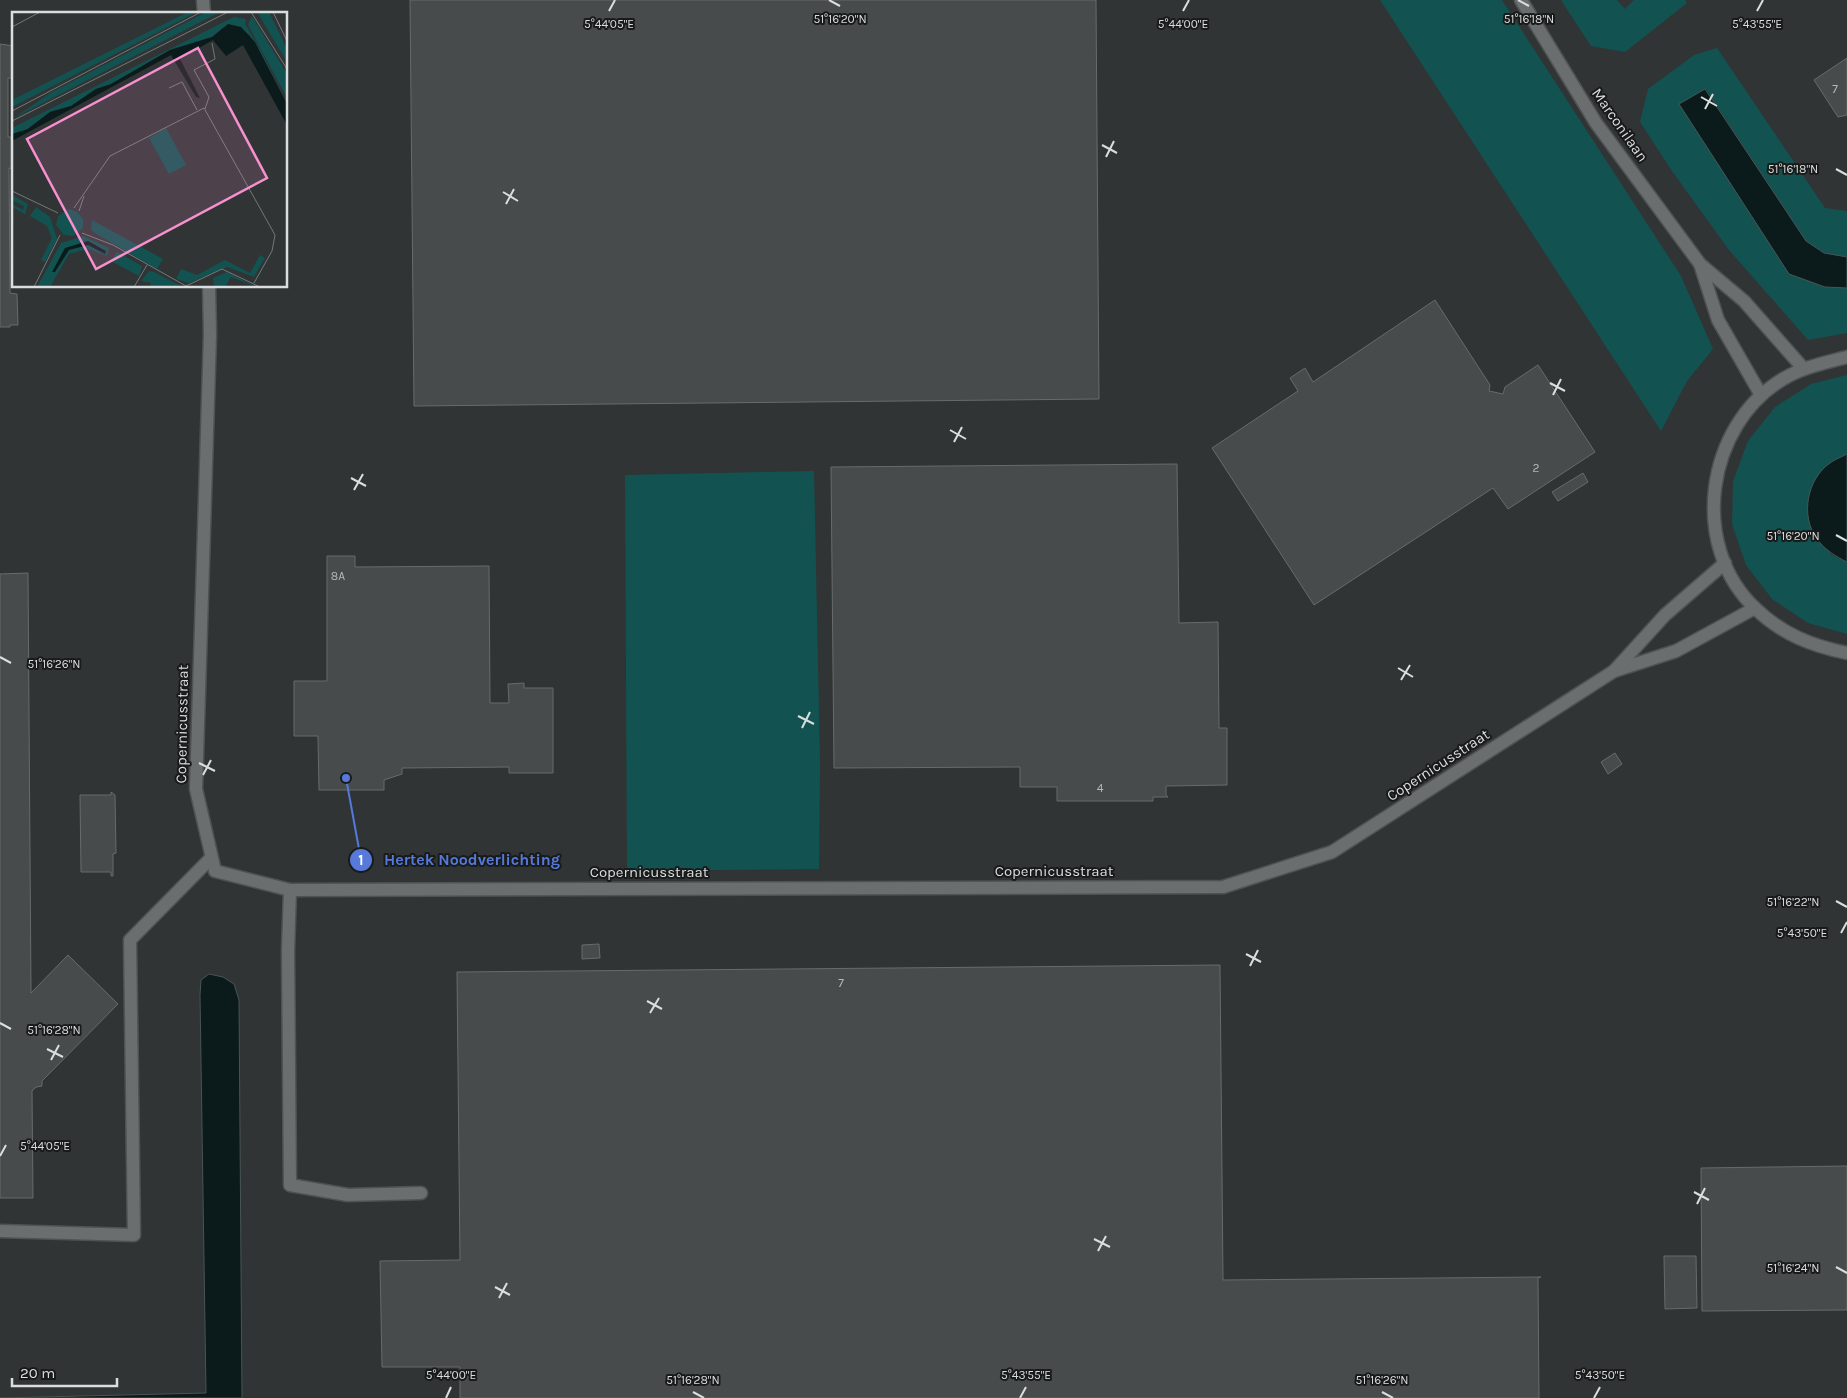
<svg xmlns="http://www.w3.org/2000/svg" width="1847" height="1398" viewBox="0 0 1847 1398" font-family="Karla,sans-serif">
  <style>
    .green { fill: #125351 }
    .water { fill: #0b1a1a; stroke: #495555 }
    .building { fill: #474b4b; stroke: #676c6b }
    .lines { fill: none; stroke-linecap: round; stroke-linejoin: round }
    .minor-casing { stroke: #4f5252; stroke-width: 15 }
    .minor { stroke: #6a6e6e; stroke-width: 12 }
    .ticks { fill: none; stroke: #dbdede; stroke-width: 2 }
    .labels { text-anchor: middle; stroke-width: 4; stroke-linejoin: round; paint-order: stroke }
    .number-label { font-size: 12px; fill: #b6b9b9 }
    .street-label { font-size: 15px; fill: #dbdede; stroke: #191b1b }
    .inset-road { fill: none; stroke: #747878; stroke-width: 1 }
    .view { fill: #f690cf; fill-opacity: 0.15; stroke: #f690cf; stroke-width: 2.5 }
    .inset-edge { fill: none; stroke: #dbdede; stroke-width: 2.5 }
    .ticks-label { font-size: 12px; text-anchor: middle; fill: #dbdede; stroke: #191b1b; stroke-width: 4; stroke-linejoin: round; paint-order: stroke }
    .leader { fill: none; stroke: #5679da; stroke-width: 2 }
    .callout-dot { fill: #5679da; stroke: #191b1b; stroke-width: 2 }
    .mark-label { font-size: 15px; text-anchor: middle; font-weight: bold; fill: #fff }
    .callout-label { font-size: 16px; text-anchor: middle; font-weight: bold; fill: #5679da; stroke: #191b1b; stroke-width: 4; stroke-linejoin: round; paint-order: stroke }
  </style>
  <rect width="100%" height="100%" fill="#303434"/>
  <!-- green -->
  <g class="green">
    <polygon points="1380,0 1502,0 1681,276 1713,349 1687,381 1661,431"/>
    <polygon points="1561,0 1617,0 1625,9 1634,0 1685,0 1687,3 1625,52 1591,46"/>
    <polygon points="1717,48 1825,208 1847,211 1847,257 1824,253 1806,241 1706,89 1680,104 1825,287 1847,288 1847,333 1808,340 1729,250 1672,171 1640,122 1648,89 1694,55"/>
    <polygon points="1847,375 1847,454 1830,463 1830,554 1847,562 1847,634 1808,623 1772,599 1746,565 1732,524 1733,481 1748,441 1775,407 1811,384"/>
    <polygon points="814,471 820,763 819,869 627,871 625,475"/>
  </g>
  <!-- water -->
  <g class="water">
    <polygon points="1705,89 1806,241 1824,253 1847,257 1847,288 1825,287 1789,274 1679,104"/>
    <path d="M 1847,454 L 1847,562 C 1835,556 1825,550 1817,539 C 1800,516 1807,479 1830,463 C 1835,459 1842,457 1847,454 Z"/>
    <polygon points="209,974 223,977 234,984 239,1000 242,1398 0,1398 206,1393 200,995 201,980"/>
  </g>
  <!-- building -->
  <g class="building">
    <polygon points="410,0 1096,0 1099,399 414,406"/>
    <polygon points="0,44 14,46 14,78 8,78 8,137 14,137 14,169 9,168 10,293 17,294 18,325 10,325 10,327 0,327"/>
    <polygon points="1847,58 1847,115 1838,117 1814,80"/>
    <polygon points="1435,300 1490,385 1489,391 1503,394 1505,387 1538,365 1595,452 1508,509 1493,488 1314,605 1212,448 1298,391 1290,378 1305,368 1313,382"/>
    <polygon points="1177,464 1179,623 1218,622 1219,728 1227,728 1227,785 1166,786 1166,795 1168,797 1153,797 1153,801 1057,801 1057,787 1020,787 1020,767 834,768 831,467"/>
    <polygon points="1583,473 1588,482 1558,501 1552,492"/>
    <polygon points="327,556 355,556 355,567 489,566 490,703 509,703 508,684 524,683 524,688 553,688 553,773 509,773 509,767 402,768 402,774 384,780 384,790 319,790 318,736 294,736 294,681 327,681"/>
    <polygon points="28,573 31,993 68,955 118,1004 42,1081 42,1086 36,1087 32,1091 33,1198 0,1198 0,574"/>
    <polygon points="1615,753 1622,764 1608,774 1601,762"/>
    <polygon points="111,792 115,795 116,853 113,854 113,876 111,876 111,872 81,872 80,795 111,795"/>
    <polygon points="599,944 600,958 582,959 582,945"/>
    <polygon points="1220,965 1223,1280 1541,1277 1538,1278 1539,1398 460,1398 460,1367 382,1367 380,1261 460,1260 457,972"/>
    <polygon points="1847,1166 1847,1310 1702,1311 1701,1168"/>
    <polygon points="1664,1256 1696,1256 1697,1308 1665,1309"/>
  </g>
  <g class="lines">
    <defs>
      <g id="minor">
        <polyline points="203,0 204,14"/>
        <polyline points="1521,0 1596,123 1700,264 1744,301 1803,368"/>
        <polyline points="1700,264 1718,320 1761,395"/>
        <polyline points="209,286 210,335 196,789 215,871 290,890 1223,887 1332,852 1614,671 1676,651 1755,608"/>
        <path d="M 1847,357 C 1824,363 1803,367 1783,379 C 1706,425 1688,546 1756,609 C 1782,634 1812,646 1847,653"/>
        <polyline points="1614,671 1665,615 1725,563"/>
        <polyline points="290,890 288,951 290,1185 348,1195 421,1193"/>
        <polyline points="0,1231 134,1235 130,940 211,858"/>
      </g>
    </defs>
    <!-- minor casing -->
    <use href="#minor" class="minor-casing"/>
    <!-- minor -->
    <use href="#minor" class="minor"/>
  </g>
  <!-- ticks -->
  <path class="ticks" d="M 829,0 L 840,6M 1518,0 L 1529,6M 609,11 L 615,0M 1183,11 L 1189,0M 1757,11 L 1763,0M 1701,97 L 1717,106M 1705,109 L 1713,94M 1102,145 L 1117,153M 1106,157 L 1114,141M 1836,169 L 1847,175M 503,192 L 518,201M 506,204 L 514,189M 1550,383 L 1565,391M 1553,395 L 1561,379M 950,430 L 966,439M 954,442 L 962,427M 351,478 L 366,486M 354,490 L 363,474M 1836,535 L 1847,541M 0,657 L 11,663M 1398,668 L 1413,677M 1401,680 L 1410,665M 798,716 L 814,724M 802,728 L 810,712M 199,763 L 215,771M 203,775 L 211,760M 1836,901 L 1847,907M 1841,933 L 1847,922M 1246,954 L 1261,962M 1250,966 L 1258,950M 647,1001 L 662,1009M 650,1013 L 659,998M 0,1023 L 11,1029M 47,1049 L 63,1057M 51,1060 L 59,1045M 0,1156 L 6,1145M 1694,1192 L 1709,1200M 1697,1204 L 1705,1188M 1094,1239 L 1110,1247M 1098,1251 L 1106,1236M 1836,1267 L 1847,1273M 495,1287 L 510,1295M 499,1298 L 507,1283M 693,1392 L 704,1398M 1382,1392 L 1393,1398M 446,1398 L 451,1387M 1020,1398 L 1026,1387M 1594,1398 L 1600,1387"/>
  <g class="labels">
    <!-- number labels -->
    <g class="number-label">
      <text x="1835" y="93">7</text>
      <text x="1536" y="472">2</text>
      <text x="338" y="580">8A</text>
      <text x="1100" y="792">4</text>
      <text x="841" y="987">7</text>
    </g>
    <!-- street labels -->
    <g class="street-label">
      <text transform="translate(1620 125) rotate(55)" y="5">Marconilaan</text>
      <text transform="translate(182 724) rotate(-89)" y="5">Copernicusstraat</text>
      <text transform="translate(1438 765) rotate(-33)" y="5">Copernicusstraat</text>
      <text x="1054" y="876">Copernicusstraat</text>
      <text x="649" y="877">Copernicusstraat</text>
    </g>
  </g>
  <!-- overview -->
  <g transform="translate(12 12)">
    <rect width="275" height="275" fill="#303434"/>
    <path d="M 176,0 L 185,0 L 0,95 L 0,88 ZM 194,0 L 208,0 L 0,107 L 40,80 ZM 245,0 L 257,0 L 275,37 L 275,50 ZM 240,4 L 275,62 L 275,86 L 236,13 ZM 222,5 L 234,7 L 233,12 L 249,39 L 275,92 L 237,22 L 212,15 L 200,25 L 158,38 L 99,72 L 84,77 L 59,94 L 38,100 L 12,119 L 0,122 L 0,116 ZM 154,116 L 174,153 L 157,162 L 137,126 ZM 0,183 L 16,192 L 13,202 L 0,195 L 0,192 L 11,198 L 12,194 L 0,188 ZM 24,195 L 38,205 L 45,227 L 33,250 L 29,248 L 40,226 L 35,214 L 18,204 ZM 57,197 L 65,200 L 71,207 L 71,216 L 61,224 L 52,223 L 44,213 L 46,204 ZM 80,208 L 151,247 L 145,257 L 86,223 L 79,218 ZM 71,224 L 97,236 L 95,244 L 76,237 L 57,242 L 38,275 L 25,275 L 49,231 ZM 105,240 L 130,254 L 127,264 L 99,249 ZM 248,243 L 253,246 L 242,265 L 215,255 L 177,271 L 164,267 L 169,257 L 185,263 L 213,248 L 238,261 ZM 137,259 L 142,260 L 171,275 L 138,275 L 139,271 L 129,269 ZM 215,260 L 244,275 L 219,265 L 213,275 L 202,275 L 201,266 Z" fill="#125351"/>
    <path d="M 216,12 L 229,15 L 243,30 L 275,92 L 275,113 L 231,33 L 214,44 L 201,28 L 168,47 L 188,86 L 184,85 L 159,43 L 0,129 L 0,122 L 16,117 L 38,100 L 59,94 L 84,77 L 99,72 L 158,38 L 200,25 ZM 76,229 L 94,239 L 93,242 L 76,233 L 57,238 L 43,260 L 40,260 L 53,236 Z" fill="#0b1a1a"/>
    <path class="inset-road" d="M 239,0 L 275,57M 261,0 L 275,29M 0,15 L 28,0M 157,76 L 170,70 L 185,98M 193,97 L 197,85 L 182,58 L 203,47 L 200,31M 0,99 L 189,0M 0,109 L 216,0M 0,179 L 46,201M 62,196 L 98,144 L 192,96 L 263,223 L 260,239 L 242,271M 67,199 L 72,184M 70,221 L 101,233 L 174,274 L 210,257 L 248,275M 22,275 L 48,223M 122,275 L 135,253"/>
    <path class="view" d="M 186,36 L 255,166 L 84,257 L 15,127 Z"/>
    <rect width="275" height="275" class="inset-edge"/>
  </g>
  <g class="ticks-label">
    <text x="840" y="23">51°16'20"N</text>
    <text x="1529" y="23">51°16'18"N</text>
    <text x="609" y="28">5°44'05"E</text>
    <text x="1183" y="28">5°44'00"E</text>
    <text x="1757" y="28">5°43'55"E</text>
    <text x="1793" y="173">51°16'18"N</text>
    <text x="1793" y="540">51°16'20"N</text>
    <text x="54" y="668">51°16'26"N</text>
    <text x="1793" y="906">51°16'22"N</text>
    <text x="1802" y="937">5°43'50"E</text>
    <text x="54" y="1034">51°16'28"N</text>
    <text x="45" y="1150">5°44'05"E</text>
    <text x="1793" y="1272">51°16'24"N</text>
    <text x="451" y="1379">5°44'00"E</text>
    <text x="1026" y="1379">5°43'55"E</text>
    <text x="1600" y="1379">5°43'50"E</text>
    <text x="693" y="1384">51°16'28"N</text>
    <text x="1382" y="1384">51°16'26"N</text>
  </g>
  <!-- callouts -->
  <path class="leader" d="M346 778L361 860"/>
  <g class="callout-dot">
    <circle cx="346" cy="778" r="5"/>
    <circle cx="361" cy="860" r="12"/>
  </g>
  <g class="mark-label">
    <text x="361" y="865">1</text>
  </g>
  <g class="callout-label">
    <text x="472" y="865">Hertek Noodverlichting</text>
  </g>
  <!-- scale -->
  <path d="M12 1378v8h105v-8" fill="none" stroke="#dbdede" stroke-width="2.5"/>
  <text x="20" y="1378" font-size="15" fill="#dbdede" stroke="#191b1b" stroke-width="4" paint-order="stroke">20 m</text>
</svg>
